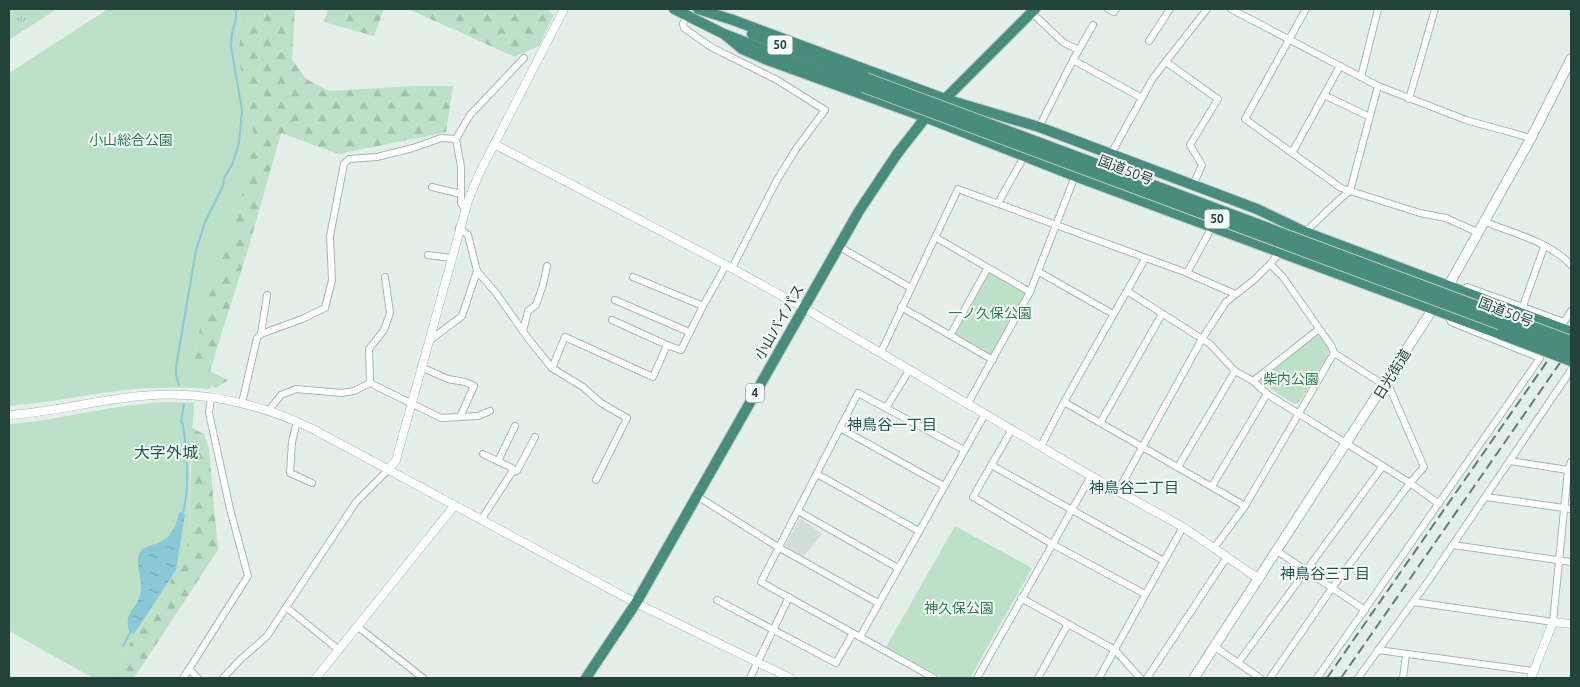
<svg xmlns="http://www.w3.org/2000/svg" width="1580" height="687" viewBox="0 0 1580 687" font-family="Ubuntu,'Noto Sans JP',sans-serif">
  <style>
    .built { fill: #d2dfd9 }
    .grass { fill: url(#grass-tufts) }
    .forest { fill: url(#forest-firs) }
    .park { fill: #bce1c7 }
    .water { fill: url(#water-ripples) }
    .lines { fill: none; stroke-linecap: round; stroke-linejoin: round }
    .stream { stroke: #89c9d7; stroke-width: 2 }
    .minor-casing { stroke: #a6b8b2; stroke-width: 8 }
    .tertiary-casing { stroke: #a6b8b2; stroke-width: 9 }
    .secondary-casing { stroke: #a2bbb3; stroke-width: 11 }
    .trunk-casing { stroke: #c1cac8; stroke-width: 12 }
    .minor { stroke: #fff; stroke-width: 6 }
    .tertiary { stroke: #fff; stroke-width: 8 }
    .secondary { stroke: #fff; stroke-width: 9 }
    .trunk { stroke: #488c7e; stroke-width: 10 }
    .rail { stroke: #5c7e75; stroke-width: 2; stroke-dasharray: 10 5; stroke-linecap: butt }
    .trunk-bridge-casing { stroke: #c1cac8; stroke-width: 12; stroke-linecap: butt }
    .trunk-bridge { stroke: #488c7e; stroke-width: 10 }
    .labels { text-anchor: middle; stroke-width: 4; stroke-linejoin: round; paint-order: stroke }
    .shield { fill: #f5fbf8; stroke: #617a73; stroke-width: 1 }
    .shield-label { font-size: 12px; font-weight: bold; fill: #22423a }
    .park-label { font-size: 14px; fill: #287d4b; stroke: #f5fbf8 }
    .street-label { font-size: 14px; fill: #22423a; stroke: #f5fbf8 }
    .neighbourhood-label { font-size: 15px; fill: #1c564a; stroke: #f5fbf8 }
    .quarter-label { font-size: 16px; fill: #1c564a; stroke: #f5fbf8 }
  </style>
  <defs>
    <pattern id="grass-tufts" width="24" height="20" patternUnits="userSpaceOnUse" patternTransform="scale(1.25)"><rect width="24" height="20" fill="#bce1c7"/><path d="M3 7l-1-3M5 7V3M7 7l1-3M15 17l-1-3M17 17v-4M19 17l1-3" fill="none" stroke="#a1c2ac"/></pattern>
    <pattern id="forest-firs" width="22" height="20" patternUnits="userSpaceOnUse" patternTransform="scale(1.25)"><rect width="22" height="20" fill="#bce1c7"/><path d="M5 1l3.5 6h-7zM16 11l3.5 6h-7z" fill="#a1c2ac"/></pattern>
    <pattern id="water-ripples" width="26" height="14" patternUnits="userSpaceOnUse" patternTransform="scale(1.25)"><rect width="26" height="14" fill="#89c9d7"/><path d="M2 4q2-2 4 0t4 0M15 11q2-2 4 0t4 0" fill="none" stroke="#70a5af"/></pattern>
  </defs>
  <rect width="100%" height="100%" fill="#e4efea"/>
  <!-- built -->
  <polygon class="built" points="800,518 822,534 803,557 785,546"/>
  <!-- grass -->
  <polygon class="grass" points="9,9 57,9 9,40"/>
  <!-- forest -->
  <g class="forest">
    <polygon points="238,9 295,9 292,59 306,79 329,91 414,86 453,86 446,132 339,154 281,133 249,246 210,371 228,380 216,388 188,372 198,347 196,343 234,59"/>
    <polygon points="328,9 384,9 374,36 324,22"/>
    <polygon points="408,9 547,9 554,15 539,46 515,57"/>
    <polygon points="192,428 204,434 209,449 218,550 134,678 105,678 145,623 169,585 189,539"/>
  </g>
  <!-- park -->
  <g class="park">
    <path d="M 108,9 L 242,9 L 244,17 L 238,55 L 255,138 L 236,221 L 214,280 L 196,343 L 198,347 L 189,371 L 212,385 L 210,389 C 182,387 154,387 126,390 C 87,394 48,403 9,406 L 9,73 Z"/>
    <polygon points="988,272 1027,293 992,355 954,333"/>
    <polygon points="1318,334 1329,349 1328,355 1299,403 1294,404 1261,382 1261,376"/>
    <path d="M 168,402 L 194,403 L 190,466 L 189,539 L 169,585 L 145,623 L 105,678 L 93,678 L 9,631 L 9,424 C 62,420 114,404 168,402 Z"/>
    <polygon points="955,526 1032,568 970,678 943,678 886,647"/>
  </g>
  <!-- water -->
  <path class="water" d="M 179,512 L 185,514 L 176,570 L 134,634 L 129,631 C 123,609 140,609 141,589 C 142,577 134,558 141,551 C 145,547 150,545 155,544 C 171,539 176,527 179,512 Z"/>
  <g class="lines">
    <!-- stream -->
    <g class="stream">
      <polyline points="179,385 176,375 176,367 196,250 205,222 223,186 224,178 232,165 239,143 242,110 231,47 232,33 236,19 236,9"/>
      <path d="M 182,515 C 191,489 186,450 183,424 L 181,422 L 184,404"/>
      <polyline points="123,646 131,631"/>
    </g>
    <defs>
      <g id="minor">
        <polyline points="1108,9 1114,12 1116,9"/>
        <polyline points="1231,9 1378,86 1466,120 1531,138"/>
        <polyline points="1306,9 1245,119 1341,188 1420,213 1446,218 1479,233"/>
        <polyline points="1031,12 1064,43 1079,50"/>
        <polyline points="686,15 683,24 684,28 711,47 777,80 825,110 796,149 777,180 732,268"/>
        <polyline points="1149,41 1170,9"/>
        <polyline points="1073,60 1093,25"/>
        <polyline points="1166,62 1218,99 1190,145 1202,165 1193,185"/>
        <polyline points="1361,77 1378,9"/>
        <polyline points="1324,95 1370,117"/>
        <polyline points="1409,99 1435,9"/>
        <polyline points="1039,127 1073,60 1142,98"/>
        <polyline points="1292,153 1340,66"/>
        <polyline points="1111,154 1153,78 1207,9"/>
        <polyline points="432,187 461,194"/>
        <polyline points="998,203 1025,155"/>
        <polyline points="465,210 461,203 461,167 456,139 470,115 524,58"/>
        <path d="M 1485,222 C 1513,233 1550,242 1571,265"/>
        <polyline points="459,228 468,235 477,271 496,293 530,341 552,368 583,387 601,403 627,418 596,480"/>
        <polyline points="1305,232 1341,198 1350,191 1378,86"/>
        <polyline points="935,237 1030,292"/>
        <polyline points="838,246 911,288"/>
        <polyline points="428,255 451,258"/>
        <polyline points="1270,264 1283,277 1332,347 1334,353 1384,385"/>
        <polyline points="1039,272 1113,314"/>
        <polyline points="1187,273 1212,227"/>
        <polyline points="633,277 703,306"/>
        <polyline points="1127,291 1210,344 1235,371 1253,381 1267,394 1410,483 1439,504"/>
        <polyline points="1460,291 1467,287 1564,322 1571,311"/>
        <polyline points="615,300 689,332"/>
        <polyline points="1523,306 1544,247"/>
        <polyline points="901,307 993,360"/>
        <polyline points="612,320 667,345"/>
        <polyline points="523,331 528,311 536,305 543,285 547,266"/>
        <polyline points="261,334 267,295"/>
        <polyline points="951,334 987,269"/>
        <polyline points="429,341 462,316 477,271"/>
        <polyline points="881,352 958,189 1187,273 1235,294"/>
        <polyline points="421,367 448,379 465,382 474,386 460,417"/>
        <polyline points="552,368 565,337 653,377 667,345 681,350 703,306 726,265"/>
        <polyline points="1253,381 1319,329"/>
        <polyline points="370,383 369,349 384,330 390,313 385,277"/>
        <polyline points="1064,402 1245,506"/>
        <polyline points="242,403 257,338 261,334 302,319 325,308 332,280 330,236 344,164 349,159 377,157 413,148 441,138 456,139"/>
        <polyline points="968,403 1030,292 1075,176"/>
        <polyline points="886,408 910,369"/>
        <polyline points="269,410 281,395 296,389 342,393 354,391 370,383 441,418 478,416 490,411"/>
        <polyline points="297,421 292,442 290,473 312,483"/>
        <polyline points="1100,423 1162,314"/>
        <polyline points="840,428 944,486"/>
        <polyline points="1012,429 973,497 1052,544 1145,594"/>
        <polyline points="1041,446 1064,402 1145,259"/>
        <polyline points="498,461 515,426"/>
        <polyline points="1510,461 1568,470"/>
        <polyline points="991,465 1164,561"/>
        <polyline points="1178,467 1235,371"/>
        <polyline points="512,472 517,471 535,437"/>
        <polyline points="817,474 919,531"/>
        <polyline points="1212,486 1267,394"/>
        <polyline points="1118,491 1202,339 1226,302 1254,280 1270,264 1280,252"/>
        <polyline points="697,496 778,547 878,603"/>
        <polyline points="1486,497 1571,509"/>
        <polyline points="798,511 898,568"/>
        <polyline points="481,520 512,472 512,468 483,454"/>
        <polyline points="1453,545 1571,562"/>
        <polyline points="1214,548 1245,506 1334,353"/>
        <polyline points="1021,598 1115,650 1140,678"/>
        <polyline points="717,600 836,663 853,633"/>
        <polyline points="1414,602 1553,622 1568,470 1571,462"/>
        <polyline points="286,607 339,650"/>
        <polyline points="1365,610 1332,588 1410,483 1424,467 1387,382"/>
        <polyline points="358,627 423,678"/>
        <polyline points="860,637 985,414"/>
        <polyline points="1215,647 1260,678"/>
        <polyline points="1378,650 1534,671"/>
        <polyline points="1238,663 1383,466"/>
        <polyline points="183,678 189,669"/>
        <polyline points="198,678 189,669 248,576 230,509 209,413 211,397"/>
        <polyline points="223,678 240,660 267,636 356,502 389,469"/>
        <polyline points="750,678 789,597"/>
        <polyline points="934,678 761,582 858,393 964,450"/>
        <polyline points="977,678 1091,476"/>
        <polyline points="1038,678 1068,624"/>
        <polyline points="1099,678 1183,527"/>
        <polyline points="1147,678 1227,557"/>
        <polyline points="1270,678 1332,588 1277,551"/>
        <polyline points="1317,678 1540,358 1451,322 1448,315"/>
        <polyline points="1358,678 1429,580 1571,370"/>
        <polyline points="1403,678 1406,654"/>
      </g>
      <g id="tertiary">
        <polyline points="494,144 726,265 804,308 1091,476 1183,527 1259,579"/>
        <path d="M 9,415 C 53,412 97,400 141,396 C 200,390 258,403 311,428 L 636,603 L 790,678"/>
        <polyline points="389,469 396,460 468,201 479,174 564,9"/>
        <polyline points="316,678 455,505"/>
        <polyline points="1531,678 1553,622 1571,624"/>
      </g>
      <g id="secondary">
        <polyline points="1445,292 1531,138 1571,59"/>
        <polyline points="1194,678 1436,304"/>
      </g>
      <g id="trunk">
        <polyline points="674,9 724,34 863,87"/>
        <polyline points="698,9 733,20 945,99 1039,127 1257,209 1305,232 1571,332"/>
        <polyline points="724,34 742,49 765,59 925,117 1075,176 1500,334"/>
        <polyline points="752,34 866,78"/>
        <polyline points="942,102 1035,9"/>
        <polyline points="586,678 636,603 859,211 897,154 929,113"/>
      </g>
    </defs>
    <!-- minor casing -->
    <use href="#minor" class="minor-casing"/>
    <!-- tertiary casing -->
    <use href="#tertiary" class="tertiary-casing"/>
    <!-- secondary casing -->
    <use href="#secondary" class="secondary-casing"/>
    <!-- trunk casing -->
    <use href="#trunk" class="trunk-casing"/>
    <!-- minor -->
    <use href="#minor" class="minor"/>
    <!-- tertiary -->
    <use href="#tertiary" class="tertiary"/>
    <!-- secondary -->
    <use href="#secondary" class="secondary"/>
    <!-- trunk -->
    <use href="#trunk" class="trunk"/>
    <!-- rail -->
    <g class="rail">
      <polyline points="1327,678 1571,327"/>
      <polyline points="1341,678 1571,347"/>
    </g>
    <defs>
      <g id="trunk-bridge">
        <polyline points="866,78 1571,341"/>
        <polyline points="863,87 1571,351"/>
        <polyline points="1500,334 1571,361"/>
      </g>
    </defs>
    <!-- trunk-bridge casing -->
    <use href="#trunk-bridge" class="trunk-bridge-casing"/>
    <!-- trunk-bridge -->
    <use href="#trunk-bridge" class="trunk-bridge"/>
  </g>
  <g class="labels">
    <!-- shield labels -->
    <g class="shield">
      <rect x="767.5" y="35.5" width="25" height="19" rx="4"/>
      <rect x="1204.5" y="209.5" width="25" height="19" rx="4"/>
      <rect x="746" y="383.5" width="18" height="19" rx="4"/>
    </g>
    <g class="shield-label">
      <text x="780" y="49">50</text>
      <text x="1217" y="223">50</text>
      <text x="755" y="397">4</text>
    </g>
    <!-- park labels -->
    <g class="park-label">
      <text x="131" y="145">小山総合公園</text>
      <text x="990" y="318">一ノ久保公園</text>
      <text x="1291" y="384">柴内公園</text>
      <text x="959" y="613">神久保公園</text>
    </g>
    <!-- street labels -->
    <g class="street-label">
      <text transform="translate(1126 170) rotate(21)" y="5">国道50号</text>
      <text transform="translate(1506 312) rotate(21)" y="5">国道50号</text>
      <text transform="translate(779 322) rotate(-60)" y="5">小山バイパス</text>
      <text transform="translate(1392 374) rotate(-58)" y="5">日光街道</text>
    </g>
    <!-- neighbourhood labels -->
    <g class="neighbourhood-label">
      <text x="892" y="430">神鳥谷一丁目</text>
      <text x="1134" y="493">神鳥谷二丁目</text>
      <text x="1325" y="579">神鳥谷三丁目</text>
    </g>
    <!-- quarter labels -->
    <g class="quarter-label">
      <text x="166" y="458">大字外城</text>
    </g>
  </g>
  <!-- border -->
  <rect width="1580" height="687" fill="none" stroke="#22423a" stroke-width="20"/>
</svg>
